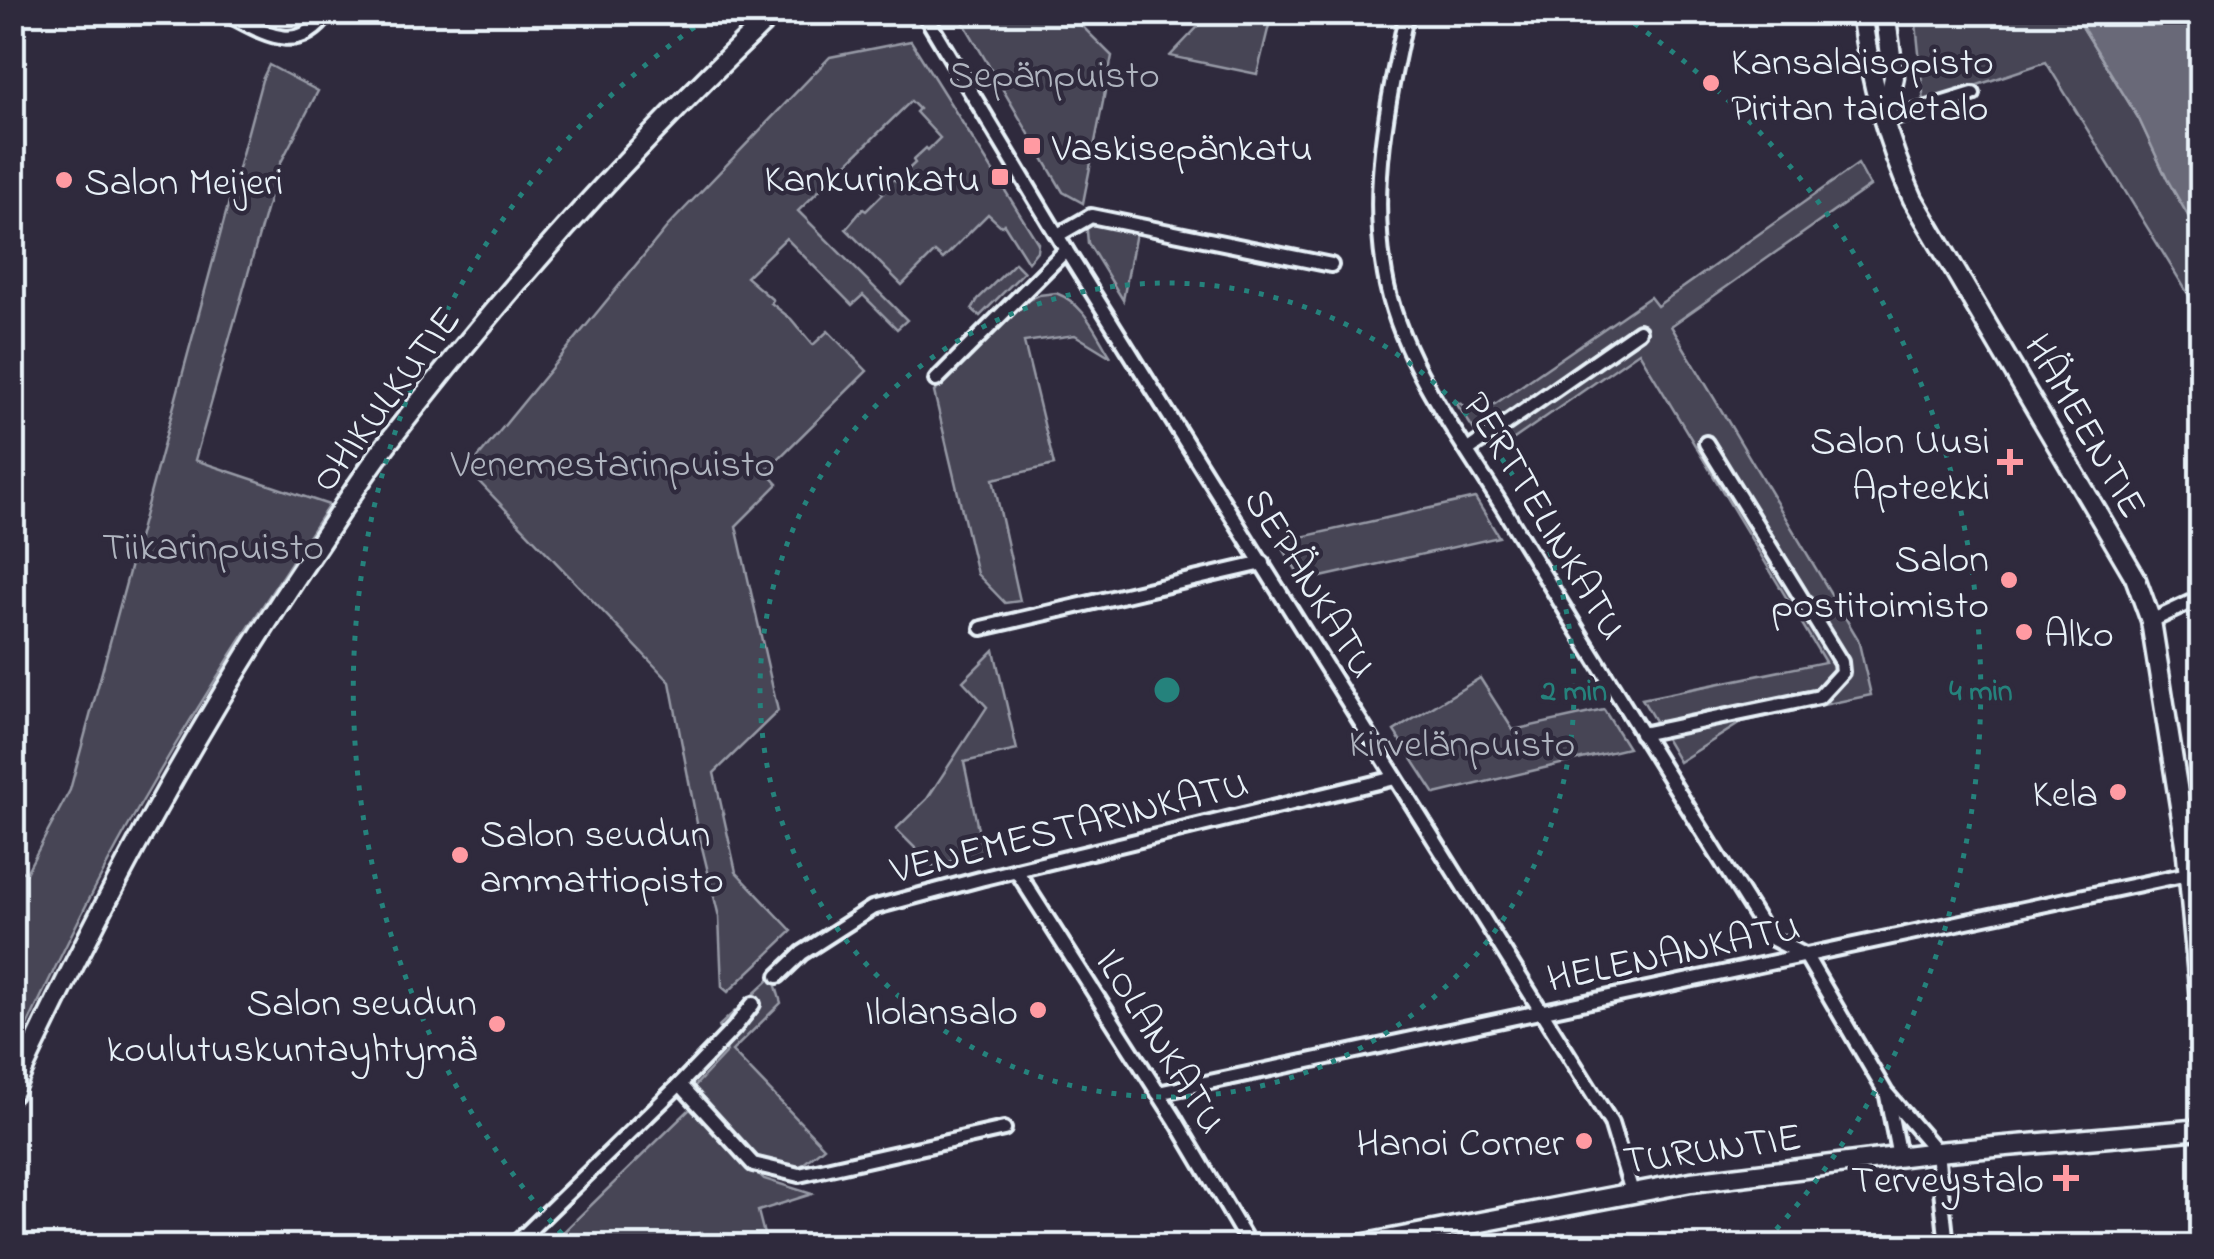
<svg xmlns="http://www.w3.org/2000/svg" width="2214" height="1259" viewBox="0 0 2214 1259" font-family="'Indie Flower',sans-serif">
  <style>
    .green { fill: #464455; stroke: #979aa6; stroke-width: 2.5 }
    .water { fill: #696978; stroke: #9c9fab; stroke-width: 2.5 }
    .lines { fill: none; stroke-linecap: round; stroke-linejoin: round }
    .street-casing { stroke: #e8f1f8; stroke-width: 20 }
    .secondary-casing { stroke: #e8f1f8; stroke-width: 25 }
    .street { stroke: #2f2a3d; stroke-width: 12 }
    .secondary { stroke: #2f2a3d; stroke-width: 18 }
    .ring { fill: none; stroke: #25827c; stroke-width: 5; stroke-dasharray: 5 10 }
    .poi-dot { fill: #ff9aa2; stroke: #2f2a3d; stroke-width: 4 }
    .labels { text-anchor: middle; stroke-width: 9; stroke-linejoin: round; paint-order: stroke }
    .poi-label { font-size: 40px; fill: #e8f1f8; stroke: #2f2a3d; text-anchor: end }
    .park-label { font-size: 40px; fill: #afb4bf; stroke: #2f2a3d }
    .street-label { font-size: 40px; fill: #e8f1f8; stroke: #2f2a3d }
    .centre { fill: #25827c; stroke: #2f2a3d; stroke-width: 5 }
    .ring-label { font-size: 30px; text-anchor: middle; font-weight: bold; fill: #25827c; stroke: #2f2a3d; stroke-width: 9; stroke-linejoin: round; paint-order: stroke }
  </style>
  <rect width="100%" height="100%" fill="#2f2a3d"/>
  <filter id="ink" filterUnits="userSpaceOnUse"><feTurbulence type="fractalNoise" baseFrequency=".01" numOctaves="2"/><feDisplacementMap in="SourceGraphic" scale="20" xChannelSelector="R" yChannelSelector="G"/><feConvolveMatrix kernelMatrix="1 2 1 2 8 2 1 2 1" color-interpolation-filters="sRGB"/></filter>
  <g filter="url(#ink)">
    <!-- green -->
    <g class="green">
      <polygon points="958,13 1069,13 1112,56 1083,203 1063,192"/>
      <polygon points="1211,13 1272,13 1257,74 1170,56"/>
      <polygon points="1915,13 2080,13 2083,28 2139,119 2167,179 2201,238 2201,315 2046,62 1924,103"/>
      <polygon points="911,41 1038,243 1037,251 1028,262 1004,224 1001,226 988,214 943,259 935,252 902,285 846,229 863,209 866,211 883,194 881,191 893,179 896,181 915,163 913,160 926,148 928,150 940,138 916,112 919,109 911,101 798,211 907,320 897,329 863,295 852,305 786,238 746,277 773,300 771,303 791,319 813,345 828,331 867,371 766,471 778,484 736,526 778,711 714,773 736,872 792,931 728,992 722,987 719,917 700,839 670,682 468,470 667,227 830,57"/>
      <path d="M 269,65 L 318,91 L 278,168 L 195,460 L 329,505 C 267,599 205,692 149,790 C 98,876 56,966 13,1055 L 13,868 L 26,873 L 70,790 L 262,80 Z"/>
      <polygon points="1858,164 1870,186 1671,326 1858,639 1871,695 1742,722 1679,762 1642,699 1825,662 1639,352 1491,455 1454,400 1475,412 1495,404 1650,297 1657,306"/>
      <polygon points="1086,220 1136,233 1123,300 1088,243"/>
      <polygon points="1015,263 1024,272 980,316 972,309 978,299"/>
      <path d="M 1056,293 C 1085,304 1095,332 1111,357 L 1075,335 L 1024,342 L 1054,465 L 993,479 L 1020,601 L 1005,603 L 977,574 L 934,392 L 1024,302 L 1039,295 Z"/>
      <polygon points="1475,498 1499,537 1303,581 1279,542"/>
      <polygon points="994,650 1017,750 964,762 983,853 933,866 896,829 927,799 987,707 963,681"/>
      <polygon points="1480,678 1513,730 1604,710 1628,748 1435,794 1394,731"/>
      <polygon points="773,976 781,1003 732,1051 824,1147 796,1170 757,1160 691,1090 727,1052 719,1026"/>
      <polygon points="690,1109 764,1179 812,1194 758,1211 767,1246 706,1246 702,1232 652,1246 549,1246"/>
    </g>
    <!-- water -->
    <polygon class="water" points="2080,13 2201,13 2201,238 2167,179 2139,119 2083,28"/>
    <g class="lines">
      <defs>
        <g id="street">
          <path d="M 223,12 C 262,31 297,59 329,12"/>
          <polyline points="923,12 1066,250 1611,1123 1632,1192"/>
          <path d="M 1407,12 C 1388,100 1369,185 1385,275 C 1399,359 1461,439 1505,511 C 1591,654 1680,795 1769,937 L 1806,956 L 1886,1093 L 1937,1152 L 1947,1246"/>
          <polyline points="1885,121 1973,94"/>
          <polyline points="1058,235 1091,216 1331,265"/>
          <polyline points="936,380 1066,250"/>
          <polyline points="1468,450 1639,331"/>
          <polyline points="2151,621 2202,597"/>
          <polyline points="982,628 1263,563"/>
          <polyline points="1641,734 1819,697 1842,672 1841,662 1706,443"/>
          <polyline points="1016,870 1175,1119 1250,1246"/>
          <polyline points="778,976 802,953 872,908 980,879 1395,778"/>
          <polyline points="680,1084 753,1164 799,1175 1004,1129"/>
          <polyline points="1158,1093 2202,871"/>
          <polyline points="1887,1096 1899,1157"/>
          <polyline points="513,1246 680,1084 734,1028 753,1004"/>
        </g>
        <g id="secondary">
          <path d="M 1861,12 C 1870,78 1885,138 1913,199 L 2135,577 L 2151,621 L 2186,844 L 2202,1021"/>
          <polyline points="1885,120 1894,77 1885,12"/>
          <path d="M 12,1093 C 101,902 200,719 318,545 C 340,512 362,477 386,445 C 504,291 633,146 775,12"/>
          <polyline points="1355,1246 1691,1182 1937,1152 2202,1129"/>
        </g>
      </defs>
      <!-- street casing -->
      <use href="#street" class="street-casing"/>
      <!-- secondary casing -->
      <use href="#secondary" class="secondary-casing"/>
      <!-- street -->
      <use href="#street" class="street"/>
      <!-- secondary -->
      <use href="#secondary" class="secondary"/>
    </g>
  </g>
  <!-- distance rings -->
  <g class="ring">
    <circle cx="1167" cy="690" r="407"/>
    <path d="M572 1245A814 814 0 0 1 712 15M1622 15A814 814 0 0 1 1762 1245"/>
  </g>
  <!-- markers -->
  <g class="poi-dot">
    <circle cx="1711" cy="83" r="10"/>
    <rect x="1022" y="136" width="20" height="20" rx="5"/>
    <rect x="990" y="167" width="20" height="20" rx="5"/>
    <circle cx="64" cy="180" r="10"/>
    <path d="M2005 447h10v10h10v10h-10v10h-10v-10h-10v-10h10z"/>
    <circle cx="2009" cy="580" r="10"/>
    <circle cx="2024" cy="632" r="10"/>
    <circle cx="2118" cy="792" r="10"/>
    <circle cx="460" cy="855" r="10"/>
    <circle cx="1038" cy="1010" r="10"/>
    <circle cx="497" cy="1024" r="10"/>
    <circle cx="1584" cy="1141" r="10"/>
    <path d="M2061 1163h10v10h10v10h-10v10h-10v-10h-10v-10h10z"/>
  </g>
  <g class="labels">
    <!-- poi labels -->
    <g class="poi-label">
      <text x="1731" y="74" text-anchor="start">Kansalaisopisto<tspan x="1731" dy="46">Piritan taidetalo</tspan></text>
      <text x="1052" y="160" text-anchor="start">Vaskisepänkatu</text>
      <text x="980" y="191">Kankurinkatu</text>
      <text x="84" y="194" text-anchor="start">Salon Meijeri</text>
      <text x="1990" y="453">Salon Uusi<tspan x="1990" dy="46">Apteekki</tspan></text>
      <text x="1989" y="571">Salon<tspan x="1989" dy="46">postitoimisto</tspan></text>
      <text x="2044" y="646" text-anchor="start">Alko</text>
      <text x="2098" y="806">Kela</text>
      <text x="480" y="846" text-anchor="start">Salon seudun<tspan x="480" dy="46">ammattiopisto</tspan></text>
      <text x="477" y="1015">Salon seudun<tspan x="477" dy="46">koulutuskuntayhtymä</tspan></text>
      <text x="1018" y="1024">Ilolansalo</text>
      <text x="1564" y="1155">Hanoi Corner</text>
      <text x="2044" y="1192">Terveystalo</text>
    </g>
    <!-- park labels -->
    <g class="park-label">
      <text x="1054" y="87">Sepänpuisto</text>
      <text x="613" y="476">Venemestarinpuisto</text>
      <text x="213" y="559">Tiikarinpuisto</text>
      <text x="1462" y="756">Kirvelänpuisto</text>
    </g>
    <!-- street labels -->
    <g class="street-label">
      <text transform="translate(384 398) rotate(-53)" y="14">OHIKULKUTIE</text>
      <text transform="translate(2087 425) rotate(60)" y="14">HÄMEENTIE</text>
      <text transform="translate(1546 515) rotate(59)" y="14">PERTTELINKATU</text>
      <text transform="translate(1312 582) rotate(58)" y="14">SEPÄNKATU</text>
      <text transform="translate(1069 825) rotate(-14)" y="14">VENEMESTARINKATU</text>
      <text transform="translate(1673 951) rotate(-12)" y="14">HELENANKATU</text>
      <text transform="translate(1162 1040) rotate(58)" y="14">ILOLANKATU</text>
      <text transform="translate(1712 1147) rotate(-8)" y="14">TURUNTIE</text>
    </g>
  </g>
  <circle cx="1167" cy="690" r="15" class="centre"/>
  <g class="ring-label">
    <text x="1574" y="700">2 min</text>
    <text x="1981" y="700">4 min</text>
  </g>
  <!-- margin -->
  <rect width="2214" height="1259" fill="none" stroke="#2f2a3d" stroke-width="50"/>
  <rect x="25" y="25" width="2164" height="1209" fill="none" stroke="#e8f1f8" stroke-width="4" filter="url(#ink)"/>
</svg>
